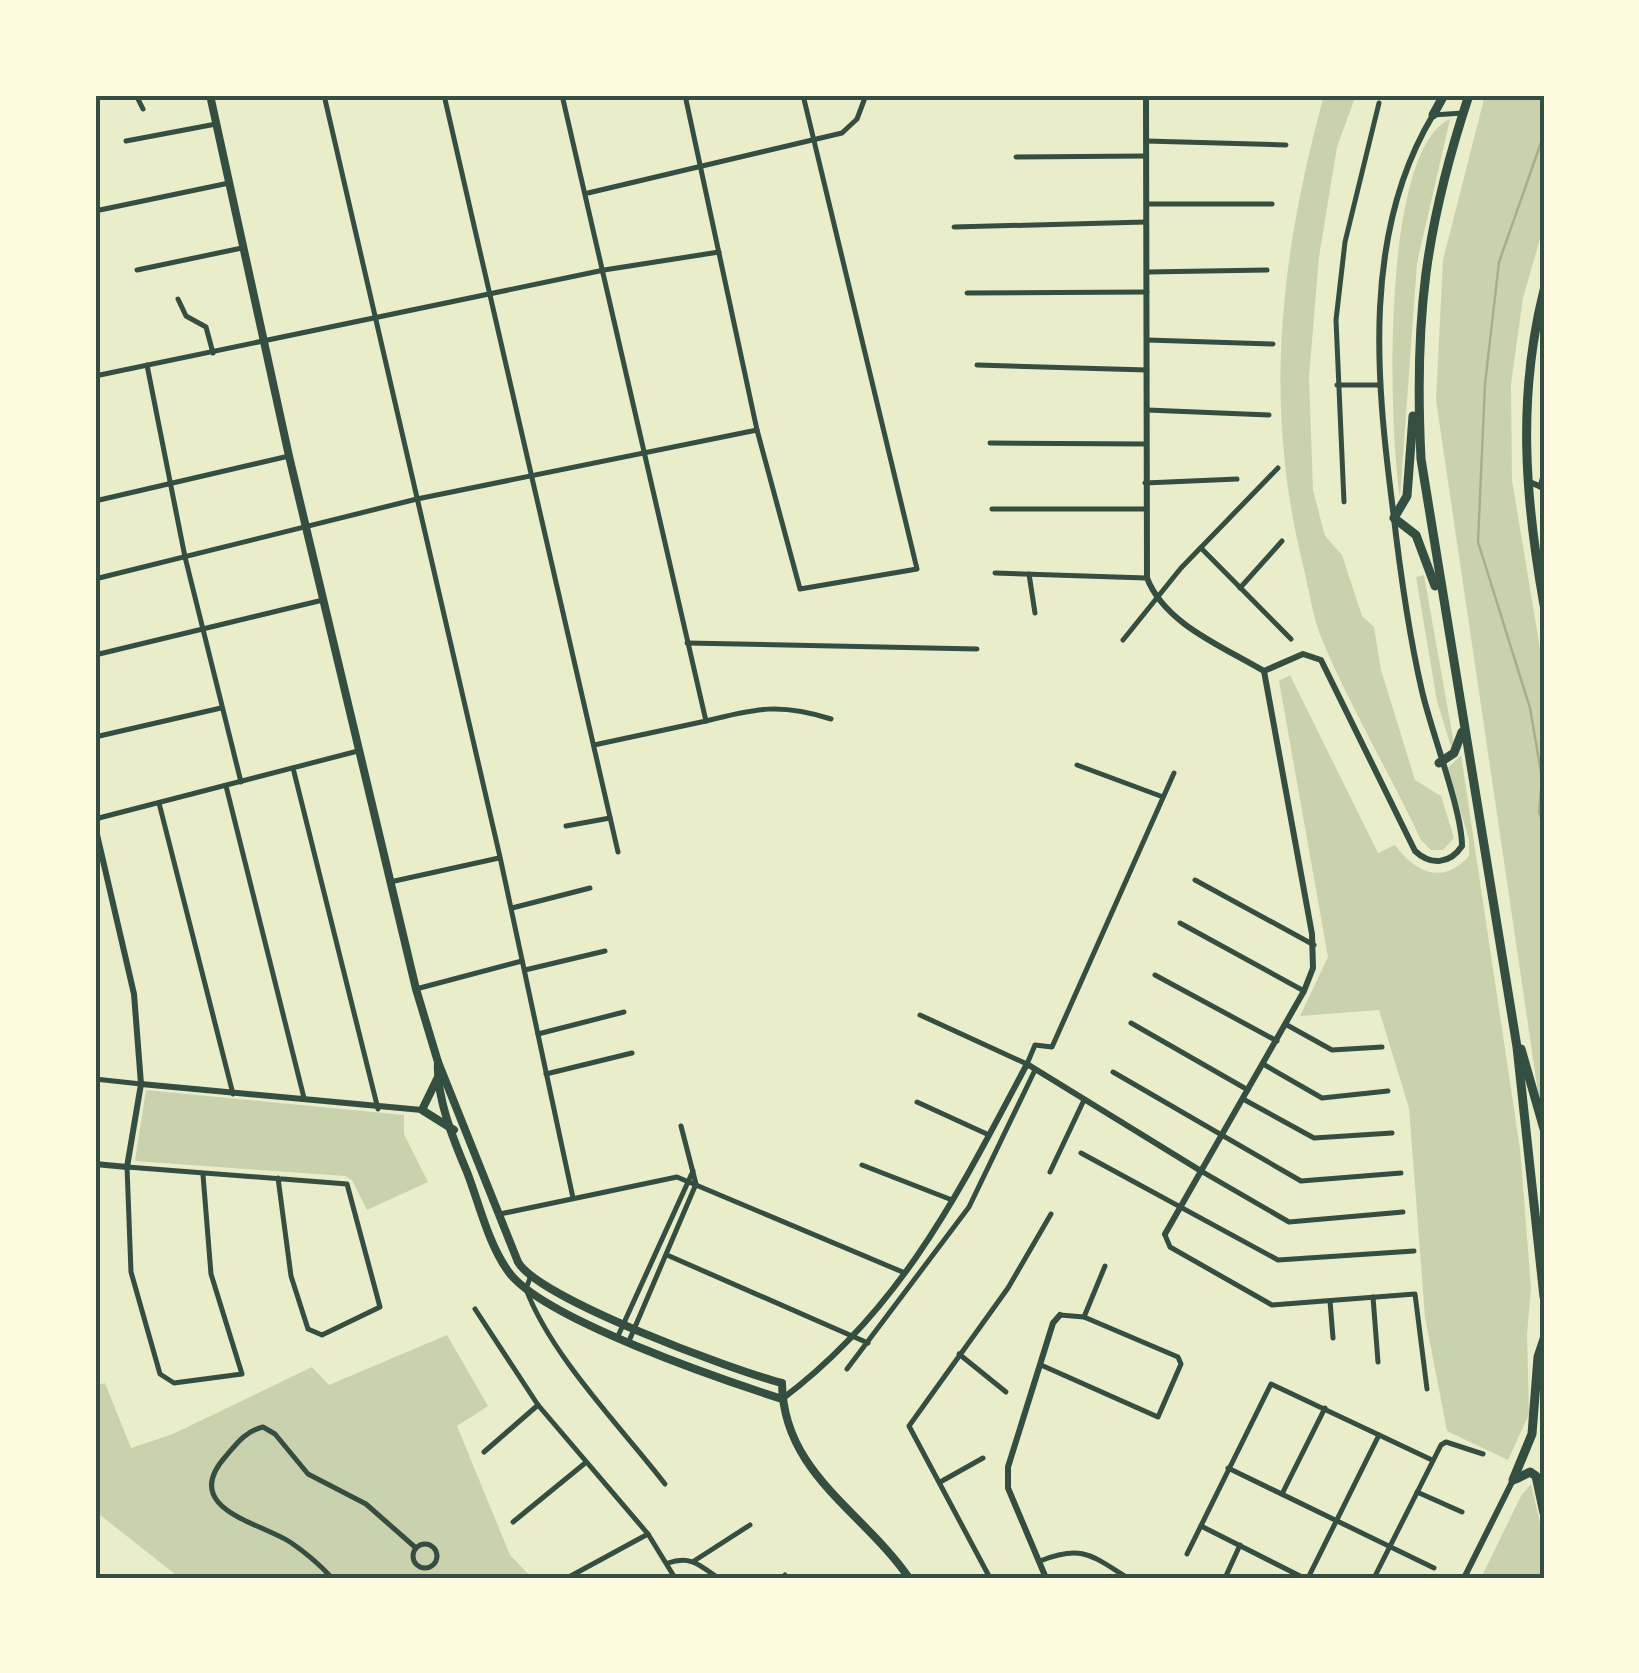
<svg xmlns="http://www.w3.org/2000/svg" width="1639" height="1673" viewBox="0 0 1639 1673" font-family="'Sofia Sans Condensed',sans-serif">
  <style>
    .green { fill: #cad2ad }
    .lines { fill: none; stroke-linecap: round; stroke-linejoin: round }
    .stream { stroke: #a3b18a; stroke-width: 2.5 }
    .minor { stroke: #344e41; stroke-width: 5 }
    .tertiary { stroke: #344e41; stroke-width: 6 }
    .secondary { stroke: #344e41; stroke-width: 8 }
    .trunk { stroke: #344e41; stroke-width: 9 }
    .neatline { fill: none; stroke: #344e41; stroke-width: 4 }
  </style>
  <rect width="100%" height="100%" fill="#e9edc9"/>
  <!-- green -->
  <g class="green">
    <path d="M 1324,95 L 1356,95 L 1337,147 L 1319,257 L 1309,377 L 1313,490 L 1325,536 L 1342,555 L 1362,616 L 1374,627 L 1381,670 L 1415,780 L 1441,796 L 1454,838 L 1443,850 L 1431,850 L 1421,840 C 1390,774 1352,710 1323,642 C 1312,617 1309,587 1302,561 C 1263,399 1281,254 1324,95 Z"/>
    <polygon points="1485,95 1544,95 1544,225 1523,298 1511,384 1512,480 1544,673 1544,1133 1436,400 1443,260"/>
    <path d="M 1450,119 L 1417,263 L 1400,497 C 1389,431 1380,150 1450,119 Z"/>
    <polygon points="1424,575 1454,744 1452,750 1437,701 1416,577"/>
    <path d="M 1290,675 L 1378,853 L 1395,845 C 1415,872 1442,886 1469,856 L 1469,840 L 1448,768 L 1461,755 L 1520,1149 L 1531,1288 L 1527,1335 L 1529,1414 L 1508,1460 L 1447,1431 L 1425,1317 L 1409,1108 L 1379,1010 L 1300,1016 L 1328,957 L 1279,681 Z"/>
    <polygon points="146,1090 404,1115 404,1134 428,1182 367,1210 352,1180 345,1176 135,1161"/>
    <polygon points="447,1335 488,1406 457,1426 510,1555 532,1578 180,1578 95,1511 95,1386 105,1383 131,1448 173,1434 312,1367 329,1385"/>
    <polygon points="1531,1484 1544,1540 1544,1578 1481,1578 1521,1496"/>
  </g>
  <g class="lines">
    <!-- stream -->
    <polyline class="stream" points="1544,134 1499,262 1485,384 1478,542 1530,708 1542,778 1539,812 1544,825"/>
    <!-- minor -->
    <g class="minor">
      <polyline points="136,95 143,109"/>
      <polyline points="324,95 500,857 573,1198"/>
      <polyline points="444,95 618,852"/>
      <polyline points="562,95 706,721 594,745"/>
      <polyline points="685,95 757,430 800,589 917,569 803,95"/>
      <polyline points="1433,115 1463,113"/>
      <polyline points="126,141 216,124"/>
      <polyline points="1146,141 1286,145"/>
      <polyline points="1016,157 1146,156"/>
      <polyline points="588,193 842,133 857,119 866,95"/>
      <polyline points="1147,204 1272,204"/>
      <polyline points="95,211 229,183"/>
      <polyline points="954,227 1146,222"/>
      <polyline points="137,270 242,248"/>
      <polyline points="1147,272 1267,270"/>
      <polyline points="967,293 1147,292"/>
      <polyline points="178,299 186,316 206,327 213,353"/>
      <polyline points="1147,340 1273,344"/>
      <polyline points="147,365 185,557 241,782"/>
      <polyline points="977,365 1147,370"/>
      <polyline points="95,376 604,270 719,252"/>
      <polyline points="1337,385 1379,385"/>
      <polyline points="1147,410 1269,415"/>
      <polyline points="990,443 1146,444"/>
      <polyline points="1145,483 1237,479"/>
      <polyline points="1540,487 1544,472"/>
      <polyline points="95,501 289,456"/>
      <polyline points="1344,502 1336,320 1345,242 1379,103"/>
      <polyline points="992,509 1146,509"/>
      <polyline points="1201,548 1291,639"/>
      <polyline points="995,573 1146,578"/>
      <polyline points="1029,574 1035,613"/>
      <polyline points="95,579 417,499 757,430"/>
      <polyline points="1240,588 1282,541"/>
      <polyline points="1123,640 1181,568 1278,468"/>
      <polyline points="687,643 977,649"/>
      <polyline points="95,655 323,600"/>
      <path d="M 706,721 C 756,708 781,703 831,719"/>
      <polyline points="95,737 221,708"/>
      <polyline points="1077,765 1163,797"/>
      <polyline points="293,768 378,1109"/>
      <polyline points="226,786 304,1098"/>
      <polyline points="159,803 233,1094"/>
      <polyline points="95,819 358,751"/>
      <polyline points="566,826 610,818"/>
      <polyline points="1195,880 1314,945"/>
      <polyline points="390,882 499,858"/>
      <polyline points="512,908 590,888"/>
      <polyline points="1180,923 1304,991"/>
      <polyline points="525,970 605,951"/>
      <polyline points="1155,975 1277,1041"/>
      <polyline points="416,989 522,961"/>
      <polyline points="920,1015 1027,1064 1035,1045 1052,1047 1174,773"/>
      <polyline points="1131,1023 1248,1090"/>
      <polyline points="1287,1025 1332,1050 1382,1047"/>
      <polyline points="538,1034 624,1012"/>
      <polyline points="1263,1064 1322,1098 1388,1091"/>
      <polyline points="1113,1072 1301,1181 1401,1173"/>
      <polyline points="546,1074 632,1053"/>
      <polyline points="95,1079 141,1084"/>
      <polyline points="1243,1099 1314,1138 1392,1133"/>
      <polyline points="917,1102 989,1135"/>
      <polyline points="1081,1153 1278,1260 1414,1251"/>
      <polyline points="862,1165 952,1200"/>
      <polyline points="1201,1171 1289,1222 1403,1212"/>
      <polyline points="1050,1172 1084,1100"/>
      <polyline points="203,1175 211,1274 242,1374 174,1383 160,1374 131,1272 127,1167 347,1184 380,1307 322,1335 308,1329 291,1276 278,1178"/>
      <polyline points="500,1214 677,1177 905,1273"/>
      <polyline points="1165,1235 1170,1247 1272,1305 1415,1294 1427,1389"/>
      <polyline points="667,1255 868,1343"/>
      <path d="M 530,1278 L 526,1289 C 551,1356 621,1427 665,1484"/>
      <polyline points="1373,1297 1378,1362"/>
      <polyline points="1330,1301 1333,1338"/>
      <polyline points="475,1309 538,1405 648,1534 675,1578"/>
      <polyline points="1084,1317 1105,1266"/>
      <polyline points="618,1336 693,1171"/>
      <polyline points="629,1341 696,1184 681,1126"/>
      <polyline points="959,1354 1006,1392"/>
      <polyline points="1041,1365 1158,1417 1181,1364 1178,1357 1084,1317 1060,1315"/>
      <polyline points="847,1369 969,1207 1035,1070"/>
      <polyline points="484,1452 538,1405"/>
      <polyline points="1228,1468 1434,1568"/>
      <polyline points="942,1481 983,1458"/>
      <polyline points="1417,1492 1462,1512"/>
      <polyline points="1282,1494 1325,1408"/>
      <polyline points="513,1522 584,1464"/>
      <polyline points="1201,1526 1304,1578"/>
      <circle cx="425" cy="1556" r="12"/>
      <polyline points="1187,1554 1271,1384 1432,1460"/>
      <polyline points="694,1561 750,1525"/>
      <path d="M 1040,1561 C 1083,1544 1092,1556 1128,1578"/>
      <path d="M 668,1563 C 690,1555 700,1565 718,1578"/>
      <path d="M 332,1578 C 320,1565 305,1552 290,1542 C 258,1522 179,1508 226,1456 C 237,1443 246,1431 263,1427 L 275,1434 L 308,1474 L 366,1504 L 416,1548"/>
      <polyline points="567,1578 648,1534"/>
      <polyline points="782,1578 785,1575"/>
      <polyline points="990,1578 909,1426 1008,1288 1051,1214"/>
      <polyline points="1225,1578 1240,1545"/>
      <polyline points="1308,1578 1379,1435"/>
      <polyline points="1374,1578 1441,1445 1446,1442 1483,1454"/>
    </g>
    <!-- tertiary -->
    <g class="tertiary">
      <path d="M 1146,95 L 1147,578 C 1165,624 1222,646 1264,671"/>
      <polyline points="1527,481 1544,488"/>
      <polyline points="95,826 134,994 141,1084 127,1167 95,1164"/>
      <polyline points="141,1084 422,1110"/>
      <path d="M 1165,1234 L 1304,991 L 1313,968 L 1312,934 L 1264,671 L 1303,654 L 1321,660 L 1415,851 C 1431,866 1450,864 1462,846 C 1462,810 1431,731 1422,691 C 1408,631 1400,571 1393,510 C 1376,379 1362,233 1433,115"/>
      <path d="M 782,1399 C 901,1310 959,1192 1027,1064 L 1201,1171"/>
      <polyline points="95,1577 98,1578"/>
      <polyline points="1046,1578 1008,1488 1008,1467 1053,1323 1060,1315"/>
      <polyline points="1464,1578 1513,1480"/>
    </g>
    <!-- secondary -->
    <g class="secondary">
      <path d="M 210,95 L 289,456 L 416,989 L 438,1062 L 518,1262 C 539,1299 735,1371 782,1383 C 783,1473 863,1511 909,1578"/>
      <path d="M 438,1062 C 436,1097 453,1139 467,1172 C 479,1203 488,1243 508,1271 C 540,1318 723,1380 782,1399"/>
      <polyline points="438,1077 422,1110 454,1130"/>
    </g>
    <!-- trunk -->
    <g class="trunk">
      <path d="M 1469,95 C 1425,228 1414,319 1421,459 L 1517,1047 L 1544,1297"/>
      <polyline points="1433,115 1444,95"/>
      <path d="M 1544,290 C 1517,397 1525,498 1544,605"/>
      <polyline points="1413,416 1407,496 1394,518 1416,535 1435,586"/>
      <polyline points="1439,763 1454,753 1462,732"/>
      <polyline points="1521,1049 1544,1129"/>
      <polyline points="1516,1479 1530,1472 1536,1476 1544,1513"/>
      <polyline points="1513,1480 1532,1434 1538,1357 1544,1339"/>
    </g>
  </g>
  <!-- border -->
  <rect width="1639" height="1673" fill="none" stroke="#fefae0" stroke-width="195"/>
  <rect x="98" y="98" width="1444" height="1478" class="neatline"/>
</svg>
